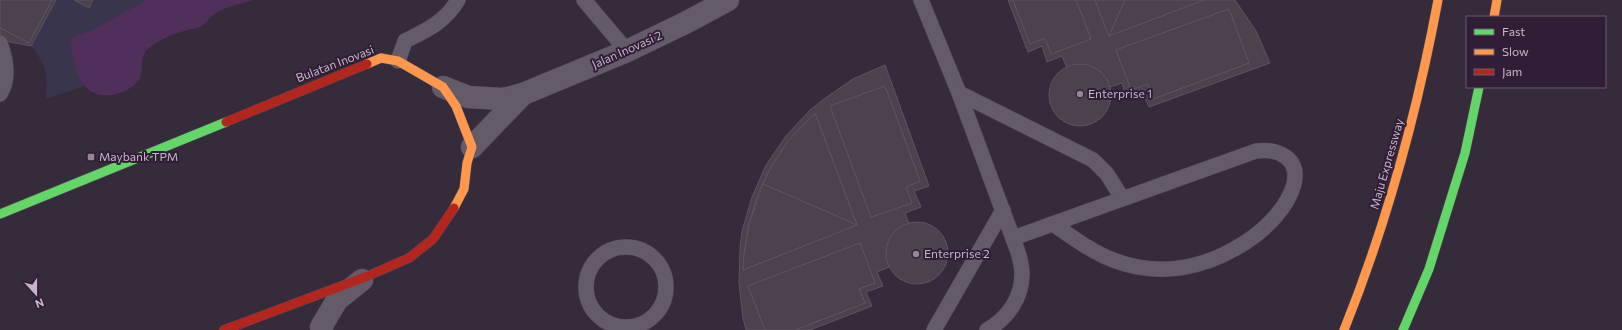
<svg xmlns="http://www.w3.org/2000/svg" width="1622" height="330" viewBox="0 0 1622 330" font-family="Commissioner,sans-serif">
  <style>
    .green { fill: #38354c }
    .water { fill: #50305b }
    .building { fill: #4b424e; stroke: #5e5361; fill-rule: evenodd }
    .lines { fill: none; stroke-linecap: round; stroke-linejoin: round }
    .lane-casing { stroke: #4e4651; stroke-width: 16 }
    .street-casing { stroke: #4e4651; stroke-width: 23 }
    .fast-casing { stroke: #534957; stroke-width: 10 }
    .slow-casing { stroke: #534957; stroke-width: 10 }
    .jam-casing { stroke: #534957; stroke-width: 10 }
    .lane { stroke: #645b68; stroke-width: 15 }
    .street { stroke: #645b68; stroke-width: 22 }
    .fast { stroke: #63d668; stroke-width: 9 }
    .slow { stroke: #ff974d; stroke-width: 9 }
    .jam { stroke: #b3261e; stroke-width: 9 }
    .poi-dot { fill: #948598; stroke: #2f1e35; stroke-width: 1.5 }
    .labels { text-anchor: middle; stroke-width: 4; stroke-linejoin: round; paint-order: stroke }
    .street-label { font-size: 12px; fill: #c6b5ca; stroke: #2f1e35 }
    .poi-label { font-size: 12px; fill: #c6b5ca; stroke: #2f1e35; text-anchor: start }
  </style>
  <rect width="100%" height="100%" fill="#362b3a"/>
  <!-- green -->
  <path class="green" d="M 56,0 L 74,0 L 89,8 L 93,0 L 146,0 L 91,31 L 78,73 L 84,86 L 46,99 C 48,73 47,67 31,46 Z"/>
  <!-- water -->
  <path class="water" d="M 146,0 L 252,0 C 240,4 224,7 213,15 C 209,18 206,24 202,26 C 197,29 190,29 184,31 C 172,34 159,40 149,48 C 138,56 145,72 138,81 C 126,96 97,102 84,85 C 74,72 72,54 71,39 L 96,28 Z"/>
  <!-- building -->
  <g class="building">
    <polygon points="0,0 52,0 29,43 0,28"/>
    <polygon points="52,0 56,0 31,46 0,40 0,28 29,43"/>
    <polygon points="74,0 93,0 89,8"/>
    <path d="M 1008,0 L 1013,0 L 1030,44 L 1045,38 L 1051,54 L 1091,39 L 1076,0 L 1095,0 L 1109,36 L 1204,0 L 1235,0 L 1256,31 L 1270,63 L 1149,107 L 1143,93 L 1127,99 L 1122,83 L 1110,87 L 1107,80 L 1101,72 L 1093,67 L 1079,65 L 1067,68 L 1062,56 L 1047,62 L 1042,46 L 1028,52 ZM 1229,9 L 1249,63 L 1153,99 L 1148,84 L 1131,90 L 1116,50 Z"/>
    <polygon points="1013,0 1076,0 1091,39 1051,54 1045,38 1030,44"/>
    <polygon points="1095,0 1125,0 1109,36"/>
    <polygon points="1125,0 1204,0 1109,36"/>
    <polygon points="1229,9 1249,63 1153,99 1148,84 1131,90 1116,50"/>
    <circle cx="1080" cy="95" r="31"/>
    <path d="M 885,65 L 929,186 L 914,191 L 921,207 L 905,213 L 909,224 L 897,229 L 889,241 L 886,255 L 889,267 L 877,272 L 883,286 L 866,292 L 872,306 L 810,330 L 795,330 L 865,303 L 859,289 L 875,283 L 860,243 L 748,286 L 765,330 L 746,330 L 743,318 L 739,283 L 740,248 L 742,231 L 752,197 L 766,165 L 786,136 L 810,110 L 824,99 L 853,79 ZM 885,86 L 920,181 L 906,187 L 912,203 L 871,217 L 830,106 ZM 815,113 L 857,225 L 743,270 L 744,254 L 749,224 L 758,194 L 764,181 L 771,167 L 788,141 Z"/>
    <polygon points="885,86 920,181 906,187 912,203 871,217 830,106"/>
    <polygon points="815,113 857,225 763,184 771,167 788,141"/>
    <polygon points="763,184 857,225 743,270 744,254 749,224"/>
    <circle cx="917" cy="253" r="31"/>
    <polygon points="860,243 875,283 859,289 865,303 795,330 765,330 748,286"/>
  </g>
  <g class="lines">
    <defs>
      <g id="lane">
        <polyline points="584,0 627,51"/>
        <path d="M 921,0 L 959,93 L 1018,252 C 1020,259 1022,267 1022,274 C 1022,298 1008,318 987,330"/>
        <path d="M 0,43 C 6,59 10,78 0,94"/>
        <path d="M 398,61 L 405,41 C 427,30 445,22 458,0"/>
        <polyline points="959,93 1093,160 1107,174 1122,198"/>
        <path d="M 1013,238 L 1256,151 C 1278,148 1300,158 1294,184 C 1288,207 1266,229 1246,242 C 1206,268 1160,278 1113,260 C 1092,252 1072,237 1053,224"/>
        <circle cx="626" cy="287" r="40"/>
        <polyline points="934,330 1003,210"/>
      </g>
      <g id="street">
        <polyline points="443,87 468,97 503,99 523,94 627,51 687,22 728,0"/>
        <polyline points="472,147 523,94"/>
        <polyline points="322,330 321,327 337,300 362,280"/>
      </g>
      <g id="fast">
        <polyline points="0,214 226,122"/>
        <polyline points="1403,330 1429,269 1465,153 1479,87"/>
      </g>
      <g id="slow">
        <polyline points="1494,17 1497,0"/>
        <polyline points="367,64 381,58 398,61 443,87 456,106 472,147 467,163 464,189 454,208"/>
        <path d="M 1344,330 C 1387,223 1417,113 1438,0"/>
      </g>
      <g id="jam">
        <polyline points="226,122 367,64"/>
        <polyline points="224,330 368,276 409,258 433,239 454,208"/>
      </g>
    </defs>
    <!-- lane casing -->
    <use href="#lane" class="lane-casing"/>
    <!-- street casing -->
    <use href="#street" class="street-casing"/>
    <!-- fast casing -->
    <use href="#fast" class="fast-casing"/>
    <!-- slow casing -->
    <use href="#slow" class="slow-casing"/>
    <!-- jam casing -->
    <use href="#jam" class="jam-casing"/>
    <!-- lane -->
    <use href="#lane" class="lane"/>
    <!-- street -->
    <use href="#street" class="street"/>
    <!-- fast -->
    <use href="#fast" class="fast"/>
    <!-- slow -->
    <use href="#slow" class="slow"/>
    <!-- jam -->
    <use href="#jam" class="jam"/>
  </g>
  <!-- markers -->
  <g class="poi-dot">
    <circle cx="1080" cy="94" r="4"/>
    <rect x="87" y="153" width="8" height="8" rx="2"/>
    <circle cx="916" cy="254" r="4"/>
  </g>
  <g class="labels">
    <!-- street labels -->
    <g class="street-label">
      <text transform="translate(627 50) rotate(-24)" y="4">Jalan Inovasi 2</text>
      <text transform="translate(335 64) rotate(-21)" y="4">Bulatan Inovasi</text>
      <text transform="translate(1387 164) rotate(-74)" y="4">Maju Expressway</text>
    </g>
    <!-- poi labels -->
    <g class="poi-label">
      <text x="1088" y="98">Enterprise 1</text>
      <text x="99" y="161">Maybank TPM</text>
      <text x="924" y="258">Enterprise 2</text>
    </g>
  </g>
  <!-- legend -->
  <rect x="1466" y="16" width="140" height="72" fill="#2f1e35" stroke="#6b5a71"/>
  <rect x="1474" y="29" width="20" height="6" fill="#63d668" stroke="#6b5a71"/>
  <text x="1502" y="36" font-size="12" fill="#c6b5ca">Fast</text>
  <rect x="1474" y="49" width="20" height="6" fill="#ff974d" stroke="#6b5a71"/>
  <text x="1502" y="56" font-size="12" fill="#c6b5ca">Slow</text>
  <rect x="1474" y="69" width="20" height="6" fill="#b3261e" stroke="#6b5a71"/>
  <text x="1502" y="76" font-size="12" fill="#c6b5ca">Jam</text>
  <!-- north arrow -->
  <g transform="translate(36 294) rotate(159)" stroke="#2f1e35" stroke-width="3" paint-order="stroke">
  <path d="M0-3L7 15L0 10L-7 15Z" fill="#c6b5ca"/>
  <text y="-6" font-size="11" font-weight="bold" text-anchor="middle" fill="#c6b5ca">N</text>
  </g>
</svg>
